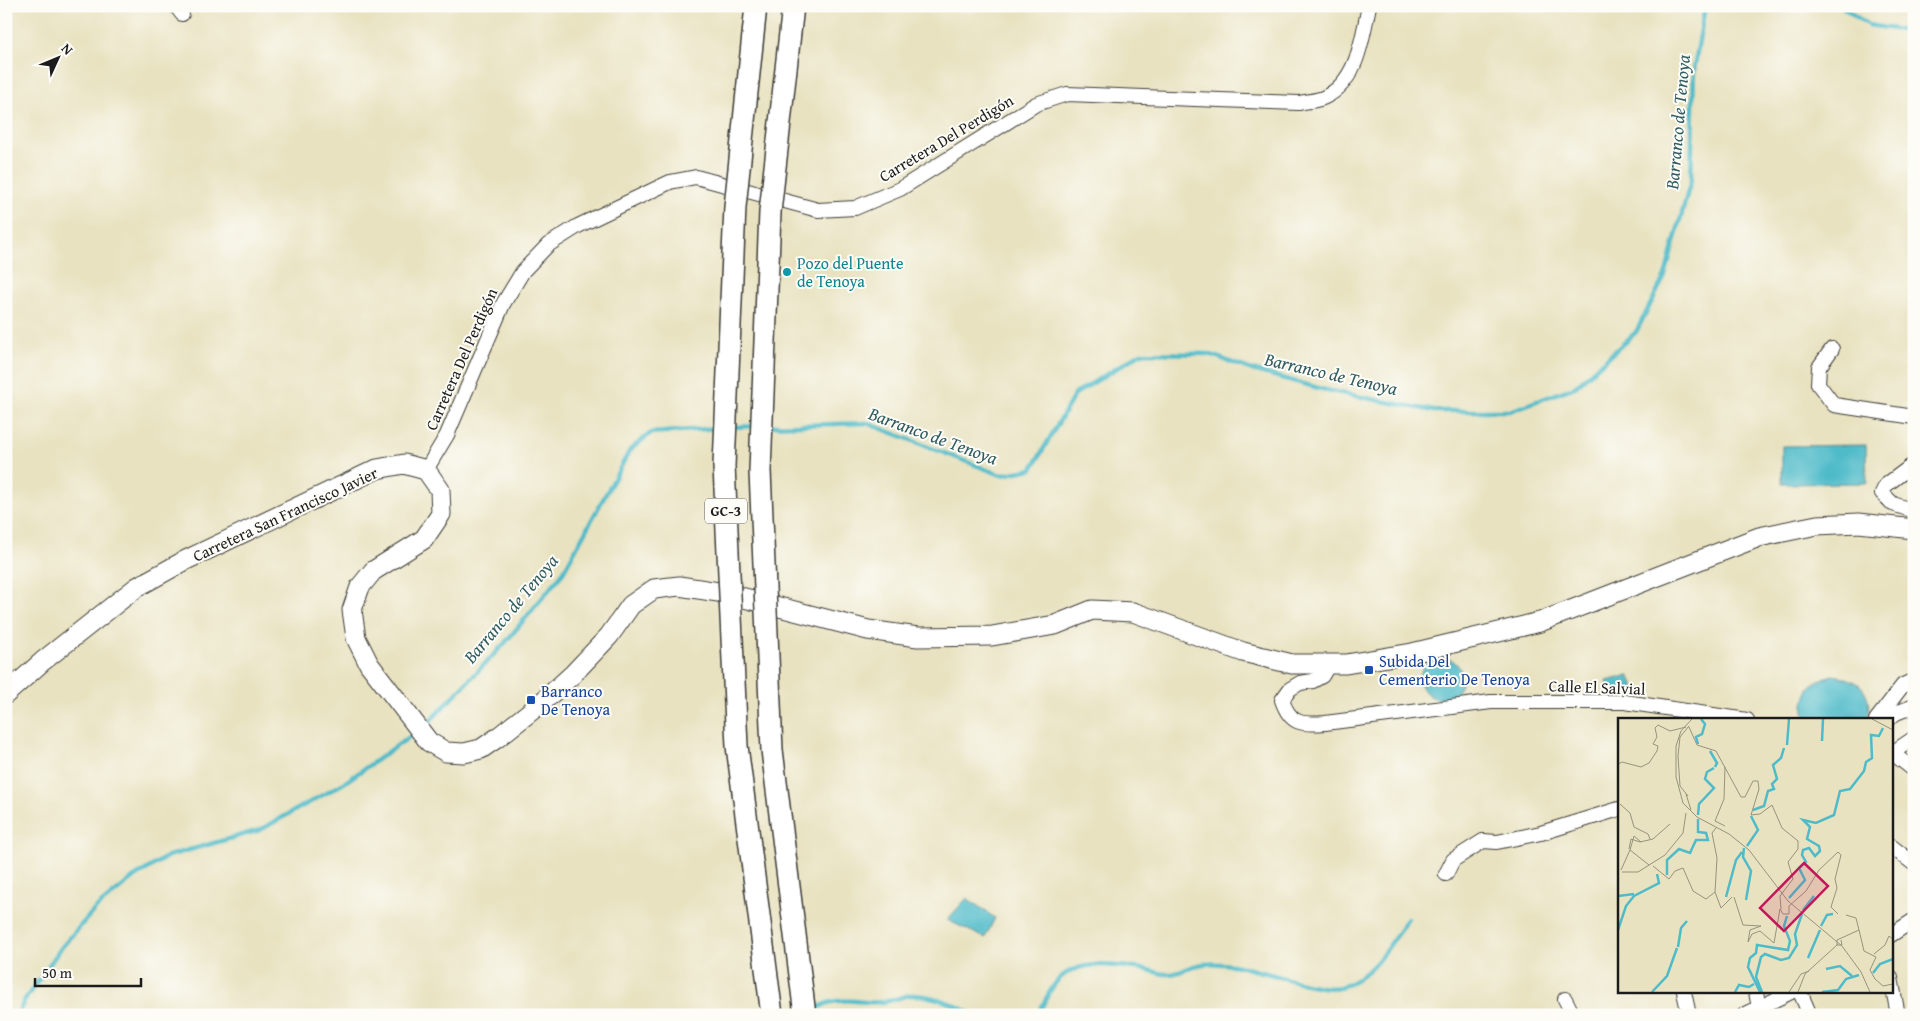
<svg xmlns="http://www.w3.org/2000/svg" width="1920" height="1021" viewBox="0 0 1920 1021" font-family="'Gentium Book Plus',serif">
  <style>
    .water { fill: #4fbbc9; stroke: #366c72 }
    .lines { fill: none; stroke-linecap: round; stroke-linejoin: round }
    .stream { stroke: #4fbbc9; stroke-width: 4.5 }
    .minor-casing { stroke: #3b3a35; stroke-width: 16 }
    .major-casing { stroke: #3b3a35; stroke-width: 21 }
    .minor { stroke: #fff; stroke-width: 14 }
    .major { stroke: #fff; stroke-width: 19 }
    .highway-bridge-casing { stroke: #3b3a35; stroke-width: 24; stroke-linecap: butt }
    .highway-bridge { stroke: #fff; stroke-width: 21 }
    .culture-dot { fill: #0f9aa8; stroke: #fdfcf7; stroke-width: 2 }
    .transit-dot { fill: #1a4fb4; stroke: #fdfcf7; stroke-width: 2 }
    .labels { text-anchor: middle; stroke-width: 4; stroke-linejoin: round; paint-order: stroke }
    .shield { fill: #fdfcf7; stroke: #605f5e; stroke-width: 1 }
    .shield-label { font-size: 15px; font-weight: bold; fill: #1c1c1c }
    .street-label { font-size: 16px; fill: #1c1c1c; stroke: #fdfcf7 }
    .culture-label { font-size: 16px; fill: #0d838f; stroke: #fdfcf7; text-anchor: start }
    .transit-label { font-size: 16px; fill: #164399; stroke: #fdfcf7; text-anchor: start }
    .water-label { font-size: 18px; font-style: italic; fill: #305c61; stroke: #fdfcf7 }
    .inset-river { fill: none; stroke: #4fbbc9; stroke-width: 2.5 }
    .inset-road { fill: none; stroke: #96937e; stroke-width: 1 }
    .view { fill: #c2185b; fill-opacity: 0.15; stroke: #c2185b; stroke-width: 2.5 }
    .inset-edge { fill: none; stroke: #1c1c1c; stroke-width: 2.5 }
  </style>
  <rect width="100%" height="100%" fill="#fdfcf7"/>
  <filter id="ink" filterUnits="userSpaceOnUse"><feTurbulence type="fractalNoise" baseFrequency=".02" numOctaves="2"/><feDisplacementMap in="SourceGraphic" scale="10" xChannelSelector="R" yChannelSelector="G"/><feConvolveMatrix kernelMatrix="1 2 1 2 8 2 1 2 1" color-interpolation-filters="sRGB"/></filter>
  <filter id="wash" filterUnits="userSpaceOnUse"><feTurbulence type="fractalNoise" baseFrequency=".0096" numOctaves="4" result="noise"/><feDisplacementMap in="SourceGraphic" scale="20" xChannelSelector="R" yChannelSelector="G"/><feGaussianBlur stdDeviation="1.12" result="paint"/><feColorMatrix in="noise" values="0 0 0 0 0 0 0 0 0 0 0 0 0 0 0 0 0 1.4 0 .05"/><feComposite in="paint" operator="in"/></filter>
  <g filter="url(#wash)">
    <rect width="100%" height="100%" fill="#e8e2c0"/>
    <!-- water -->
    <g class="water">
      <polygon points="1866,445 1867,483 1782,484 1782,446"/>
      <circle cx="1441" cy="678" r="21"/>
      <polygon points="1629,675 1639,697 1611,696 1607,681"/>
      <path d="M 1832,675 C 1861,679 1872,690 1868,720 L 1806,720 C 1801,707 1805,690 1816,682 C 1820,679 1827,677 1832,675 Z"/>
      <polygon points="967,898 995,918 985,938 947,920"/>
    </g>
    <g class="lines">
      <!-- stream -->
      <g class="stream">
        <polyline points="1841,6 1868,25 1914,32"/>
        <polyline points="766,426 867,423 1001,475 1032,469 1075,394 1141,353 1209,354 1252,370 1326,390 1434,411 1510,411 1575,387 1636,332 1665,276 1691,180 1694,70 1705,6"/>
        <polyline points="731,427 756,426"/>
        <polyline points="424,727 504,644 562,574 630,450 651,433 719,428"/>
        <path d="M 811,1012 C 816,1009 822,1005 828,1003 C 846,997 864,1004 882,1002 C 892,1002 901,996 911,995 C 930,994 958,1005 973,1015"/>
        <polyline points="18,1015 24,1001 61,948 96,908 133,878 168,856 260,830 344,783 415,733"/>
        <path d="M 1037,1015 C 1045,1003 1049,989 1059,979 C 1080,958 1117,966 1143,969 C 1152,970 1161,975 1169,974 C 1179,974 1185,969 1194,966 C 1212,961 1236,965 1254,970 C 1275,974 1321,992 1340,987 C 1372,979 1391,942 1408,918"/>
      </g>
    </g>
  </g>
  <g filter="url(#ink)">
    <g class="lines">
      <defs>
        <g id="minor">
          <polyline points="176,6 182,14"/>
          <polyline points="1832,349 1819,367 1818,384 1834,405 1914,417"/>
          <polyline points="1914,464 1886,485 1882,493 1893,504 1914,511"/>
          <path d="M 426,470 L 447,435 L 503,304 L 523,271 L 548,245 L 578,226 L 670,182 L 696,177 L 818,210 L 855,208 L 900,189 L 1036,104 L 1067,94 L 1299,103 C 1307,101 1318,101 1325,97 C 1358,81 1362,38 1369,6"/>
          <path d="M 1329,664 L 1322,676 L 1313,681 L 1300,683 L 1290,689 L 1282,700 C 1290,724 1301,725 1325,723 L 1491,702 L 1625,702 L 1747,720"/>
          <polyline points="1876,720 1903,685 1914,680"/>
          <polyline points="1887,720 1896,713 1914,706"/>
          <polyline points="1891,752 1914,770"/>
          <polyline points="1892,753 1914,738"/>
          <polyline points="1891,846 1914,864"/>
          <polyline points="1446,874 1453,860 1483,841 1497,842 1541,833 1619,809"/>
          <polyline points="1891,935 1914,920"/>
          <polyline points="1891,978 1898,1015"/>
          <polyline points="1684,992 1689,1015"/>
          <polyline points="1756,992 1759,1008"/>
          <polyline points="1800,992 1810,1015"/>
          <polyline points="1565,999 1573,1015"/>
          <polyline points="1744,1015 1791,992"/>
        </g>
        <polyline id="major" points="6,694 43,661 137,587 186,560 377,469 404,464 426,470 440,490 441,514 424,539 373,571 360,587 352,610 356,638 369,664 429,742 446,752 464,753 481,749 497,738 540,704 573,674 609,636 631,605 654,589 679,586 725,593 868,630 918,637 992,636 1055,625 1092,610 1133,612 1243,652 1292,664 1346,664 1412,653 1540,622 1759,537 1817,525 1859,523 1914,529"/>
      </defs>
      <!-- minor casing -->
      <use href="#minor" class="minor-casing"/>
      <!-- major casing -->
      <use href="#major" class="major-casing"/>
      <!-- minor -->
      <use href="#minor" class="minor"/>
      <!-- major -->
      <use href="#major" class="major"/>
      <defs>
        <g id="highway-bridge">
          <polyline points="756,6 735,207 724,466 737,746 772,1015"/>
          <polyline points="793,6 770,212 760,471 772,750 805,1015"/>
        </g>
      </defs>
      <!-- highway-bridge casing -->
      <use href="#highway-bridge" class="highway-bridge-casing"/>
      <!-- highway-bridge -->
      <use href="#highway-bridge" class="highway-bridge"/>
    </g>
  </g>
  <!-- markers -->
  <circle class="culture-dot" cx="787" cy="272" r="5"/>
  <g class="transit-dot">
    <rect x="1364" y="665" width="10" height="10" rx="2.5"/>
    <rect x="526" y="695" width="10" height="10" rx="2.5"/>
  </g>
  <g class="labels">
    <!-- shield labels -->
    <rect class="shield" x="705" y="498.5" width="42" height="25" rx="4"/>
    <g class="shield-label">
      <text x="726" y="516">GC-3</text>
    </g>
    <!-- street labels -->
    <g class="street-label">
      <text transform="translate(946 138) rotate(-31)" y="6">Carretera Del Perdigón</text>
      <text transform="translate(461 359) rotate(-66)" y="6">Carretera Del Perdigón</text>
      <text transform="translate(285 514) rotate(-25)" y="6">Carretera San Francisco Javier</text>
      <text transform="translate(1597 687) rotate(2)" y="6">Calle El Salvial</text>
    </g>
    <!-- culture labels -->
    <g class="culture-label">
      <text x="797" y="269">Pozo del Puente<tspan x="797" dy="18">de Tenoya</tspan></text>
    </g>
    <!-- transit labels -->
    <g class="transit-label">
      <text x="1379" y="667">Subida Del<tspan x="1379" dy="18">Cementerio De Tenoya</tspan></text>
      <text x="541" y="697">Barranco<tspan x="541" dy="18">De Tenoya</tspan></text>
    </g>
    <!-- water labels -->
    <g class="water-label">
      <text transform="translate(1678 122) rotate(-85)" y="6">Barranco de Tenoya</text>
      <text transform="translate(1331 374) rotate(13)" y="6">Barranco de Tenoya</text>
      <text transform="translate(933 436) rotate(20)" y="6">Barranco de Tenoya</text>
      <text transform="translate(511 609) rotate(-50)" y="6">Barranco de Tenoya</text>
    </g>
  </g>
  <!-- overview -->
  <g transform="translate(1618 718)">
    <rect width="275" height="275" fill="#e8e2c0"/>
    <path class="inset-river" d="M 204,23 L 205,1M 80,26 L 78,19 L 84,16 L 87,6 L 83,1M 169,27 L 171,1M 92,33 L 99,45 L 97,49M 135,92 L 146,88 L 150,73 L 156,71 L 154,66 L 159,61 L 155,47 L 163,40 L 166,30M 80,97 L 81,86 L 96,70 L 87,61 L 89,54 L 96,50M 129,128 L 140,112 L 133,98M 126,130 L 125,139 L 133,153 L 128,182M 49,157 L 49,142 L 61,131 L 72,135 L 78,122 L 90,122 L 88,115 L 80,114 L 80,101M 0,178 L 16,176M 108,179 L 118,142 L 124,134M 171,180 L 187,162 L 181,150 L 188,144 L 184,137 L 185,132 L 191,130 L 197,138 L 202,133 L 201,128 L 189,121 L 192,109 L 185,102 L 198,105 L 216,97 L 222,73 L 232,71 L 246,53 L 248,44 L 254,40 L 253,17 L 261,18 L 265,10M 185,192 L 196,178M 203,208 L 209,197 L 215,196M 0,212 L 8,188 L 16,178 L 41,165 L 39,156M 60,229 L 63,210 L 69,203M 190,240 L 202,212M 208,251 L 222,248 L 234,258M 255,255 L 262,246 L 275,241M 34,274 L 49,258 L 59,230M 117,274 L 121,267 L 131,269 L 136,266M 142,274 L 130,249 L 132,240 L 138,235 L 139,227 L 170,232 L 172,223 L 166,208 L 169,198M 144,274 L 138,259 L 143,239 L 147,236 L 163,242 L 171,240 L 179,227 L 177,216 L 184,196M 204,274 L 220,272 L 228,261 L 241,257"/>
    <path class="inset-road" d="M 74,1 L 63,13 L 58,28 L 58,59 L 65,85 L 79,99 L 111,116 L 131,132 L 170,183 L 224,228 L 243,254 L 252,274M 254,1 L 275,12M 71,9 L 79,27 L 98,33 L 123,79 L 127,79 L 135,63 L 140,63 L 141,71 L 133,97 L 142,96 L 154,87 L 164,110 L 180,123 L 180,131 L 170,144 L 175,161 L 162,178 L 163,191M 107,49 L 106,81 L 97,103 L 107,108M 0,52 L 0,46 L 4,44 L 23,49 L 31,45 L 39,33 L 40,28 L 35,26 L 39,19 L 37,10 L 40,7 L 52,13 L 68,9M 68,76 L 73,92M 70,78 L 62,68 L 60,38 L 62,19 L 71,8M 2,86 L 12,95 L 16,109 L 30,116 L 32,121M 11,131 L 13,121 L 22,124 L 35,121 L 52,106M 12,132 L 16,118 L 23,124M 35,148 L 51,161 L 57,153 L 65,150 L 75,173 L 88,181 L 97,174 L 103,190 L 114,179M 3,152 L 12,132 L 31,147M 4,154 L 20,154 L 47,137 L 65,115 L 68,95M 97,174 L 99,140 L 94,115 L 98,110M 116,179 L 125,207 L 143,208 L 132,212 L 130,224 L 134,216 L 142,213 L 156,225 L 162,191 L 165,196 L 171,196 L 171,188 L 188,173 L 201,152 L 220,134 L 223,137 L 217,161 L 219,170 L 213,189 L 220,196M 241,212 L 246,233 L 258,239 L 252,252 L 257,261 L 265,268 L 275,266M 223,222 L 224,227 L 219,227 L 219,222 L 241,212 L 238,200 L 228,197M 256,236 L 267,227 L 271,218 L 275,221M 171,274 L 183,256 L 191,253M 180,274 L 187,256 L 219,227"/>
    <path class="view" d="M 186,145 L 210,168 L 166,213 L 142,190 Z"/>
    <rect width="275" height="275" class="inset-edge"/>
  </g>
  <!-- margin -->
  <rect width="1920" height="1021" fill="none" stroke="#fdfcf7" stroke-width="25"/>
  <!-- north arrow -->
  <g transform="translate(58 58) rotate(46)" stroke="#fdfcf7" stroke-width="4" paint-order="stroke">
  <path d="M0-4L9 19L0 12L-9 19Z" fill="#1c1c1c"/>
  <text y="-8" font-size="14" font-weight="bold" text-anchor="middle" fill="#1c1c1c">N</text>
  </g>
  <!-- scale -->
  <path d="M35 978v8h106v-8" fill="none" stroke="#1c1c1c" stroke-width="2.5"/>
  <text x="42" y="978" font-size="15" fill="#1c1c1c" stroke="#fdfcf7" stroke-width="4" paint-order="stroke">50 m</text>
</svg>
